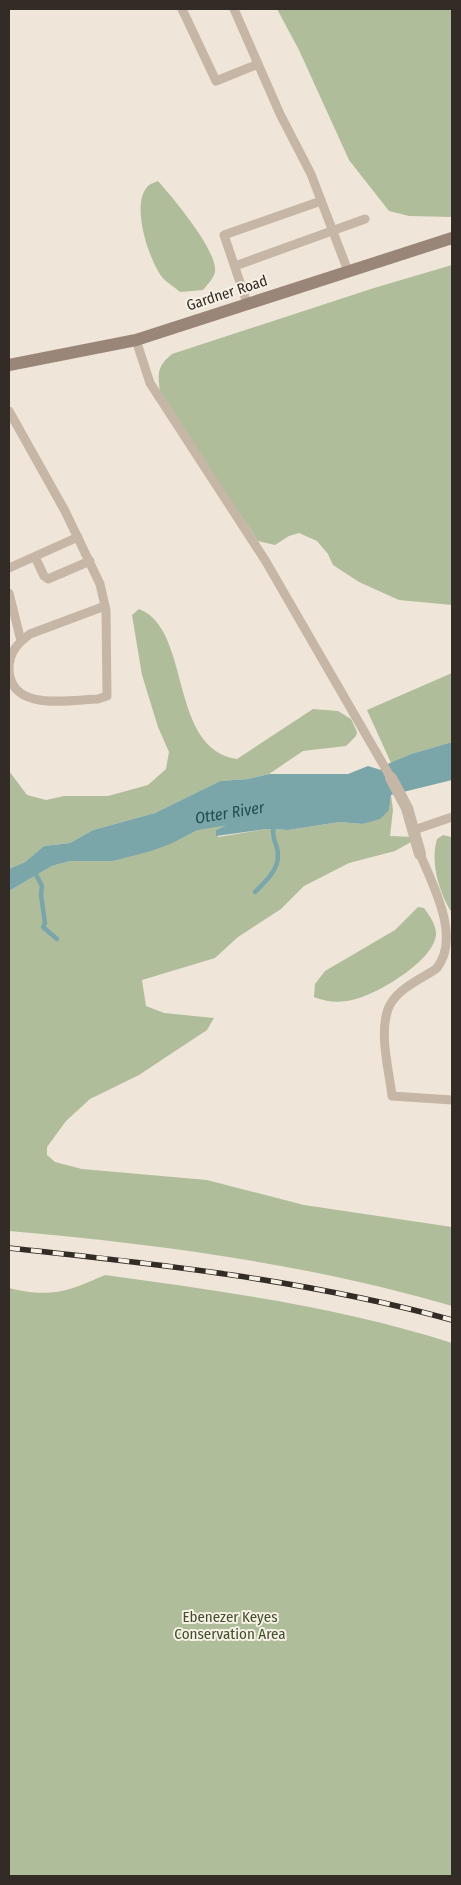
<svg xmlns="http://www.w3.org/2000/svg" width="461" height="1885" viewBox="0 0 461 1885" font-family="'Fira Sans Condensed',sans-serif">
  <style>
    .green { fill: #afbd9a }
    .water { fill: #7aa6aa }
    .lines { fill: none; stroke-linecap: round; stroke-linejoin: round }
    .stream { stroke: #7aa6aa; stroke-width: 4.5 }
    .river { stroke: #7aa6aa; stroke-width: 25 }
    .service { stroke: #c6b6a6; stroke-width: 9 }
    .minor { stroke: #c6b6a6; stroke-width: 12 }
    .secondary { stroke: #9a8678; stroke-width: 12 }
    .rail-casing { stroke: #332b26; stroke-width: 5.5 }
    .rail { stroke: #f7f0e5; stroke-width: 4; stroke-dasharray: 11; stroke-linecap: butt }
    .labels { text-anchor: middle; stroke-width: 4; stroke-linejoin: round; paint-order: stroke }
    .street-label { font-size: 15px; fill: #332b26; stroke: #f7f0e5 }
    .park-label { font-size: 15px; fill: #404f2c; stroke: #f7f0e5 }
    .water-label { font-size: 16px; font-style: italic; fill: #1f4b51; stroke: #f7f0e5 }
  </style>
  <rect width="100%" height="100%" fill="#efe6d9"/>
  <!-- green -->
  <g class="green">
    <polygon points="277,9 452,9 452,217 409,216 389,211 349,160 299,50"/>
    <path d="M 158,181 C 173,198 217,250 215,271 C 215,277 207,285 203,290 L 180,292 C 175,287 167,283 162,277 C 149,260 130,204 148,186 C 150,184 155,182 158,181 Z"/>
    <path d="M 452,265 L 452,605 L 399,600 L 359,582 L 333,565 L 328,554 L 317,541 L 299,533 L 289,536 L 275,545 L 258,541 L 160,393 C 158,374 156,367 172,354 L 374,288 Z"/>
    <path d="M 139,609 C 192,629 168,749 237,759 L 313,709 L 338,711 L 351,719 L 357,732 L 356,736 L 346,746 L 303,751 L 269,774 L 248,779 L 220,781 L 155,813 L 93,830 L 70,843 L 44,846 L 25,862 L 9,869 L 9,771 L 27,795 L 46,800 L 64,796 L 108,796 L 148,785 L 166,769 L 169,752 L 158,727 L 142,675 L 132,615 Z"/>
    <polygon points="452,673 452,742 411,754 391,763 367,710"/>
    <path d="M 391,795 L 393,810 L 390,836 L 413,837 L 411,842 L 395,851 L 349,863 L 304,886 L 281,909 L 238,937 L 215,958 L 142,980 L 146,1006 L 164,1013 L 214,1018 L 207,1030 L 139,1075 L 90,1099 L 66,1121 L 47,1147 L 47,1155 L 55,1162 L 82,1169 L 207,1180 L 304,1205 L 452,1227 L 452,1306 C 309,1264 157,1244 9,1231 L 9,891 L 52,866 L 70,861 L 113,861 L 173,843 L 247,804 L 280,799 L 283,807 L 256,817 L 238,819 L 216,830 L 218,837 L 267,829 L 288,830 L 340,822 L 362,824 L 389,810 Z"/>
    <path d="M 443,835 L 451,837 L 452,840 L 452,913 C 439,893 430,862 437,839 Z"/>
    <path d="M 418,907 L 424,908 C 429,915 435,923 436,932 C 438,959 375,996 352,1000 C 339,1003 326,1002 314,997 L 315,984 L 325,971 L 395,930 Z"/>
    <path d="M 105,1275 C 221,1291 340,1307 452,1343 L 452,1876 L 9,1876 L 9,1288 C 50,1298 67,1292 105,1275 Z"/>
  </g>
  <!-- water -->
  <polygon class="water" points="452,742 452,780 391,795 389,810 380,819 362,824 340,822 288,830 267,829 216,836 216,830 238,819 256,817 283,807 280,799 247,804 173,843 151,851 113,861 70,861 52,866 9,891 9,869 25,862 44,846 70,843 93,830 155,813 220,781 248,779 269,774 348,774 368,766 381,770 383,766 411,754"/>
  <g class="lines">
    <!-- stream -->
    <g class="stream">
      <polyline points="34,871 42,886 41,895 45,923 43,927 57,939"/>
      <path d="M 255,892 C 267,880 282,867 277,848 C 274,839 272,835 274,825"/>
    </g>
    <!-- river -->
    <path class="river" id="s1" d="M 194,818 L 315,798"/>
    <!-- service -->
    <g class="service">
      <polyline points="182,9 216,81 258,64"/>
      <polyline points="234,9 280,114 311,174 348,271"/>
      <polyline points="235,266 365,219"/>
      <polyline points="247,303 224,235 321,201"/>
      <polyline points="136,340 150,383 265,560 391,778"/>
      <path d="M 9,411 L 65,511 L 100,584 L 106,610 L 107,696 L 98,699 C 68,700 10,712 9,669 C 9,652 18,643 30,634 L 105,606"/>
      <polyline points="35,557 44,576 48,579 90,561"/>
      <polyline points="9,568 78,537"/>
      <polyline points="9,593 21,641"/>
      <polyline points="414,830 452,817"/>
      <path d="M 420,854 C 433,885 461,937 437,968 C 432,972 426,975 421,978 C 408,986 394,994 388,1009 C 379,1035 389,1070 392,1096 L 452,1100"/>
    </g>
    <!-- minor -->
    <polyline class="minor" points="391,778 407,808 420,854"/>
    <!-- secondary -->
    <polyline class="secondary" points="9,365 136,340 452,238"/>
    <defs>
      <path id="rail" d="M 9,1248 C 158,1264 307,1280 452,1320"/>
    </defs>
    <!-- rail casing -->
    <use href="#rail" class="rail-casing"/>
    <!-- rail -->
    <use href="#rail" class="rail"/>
  </g>
  <g class="labels">
    <!-- street labels -->
    <g class="street-label">
      <text transform="translate(227 293) rotate(-18)" y="5">Gardner Road</text>
    </g>
    <!-- park labels -->
    <g class="park-label">
      <text x="230" y="1622">Ebenezer Keyes<tspan x="230" dy="17">Conservation Area</tspan></text>
    </g>
    <!-- water labels -->
    <g class="water-label">
      <text dy="6" stroke="none"><textPath href="#s1" startOffset="36">Otter River</textPath></text>
    </g>
  </g>
  <!-- border -->
  <rect width="461" height="1885" fill="none" stroke="#332b26" stroke-width="20"/>
</svg>
